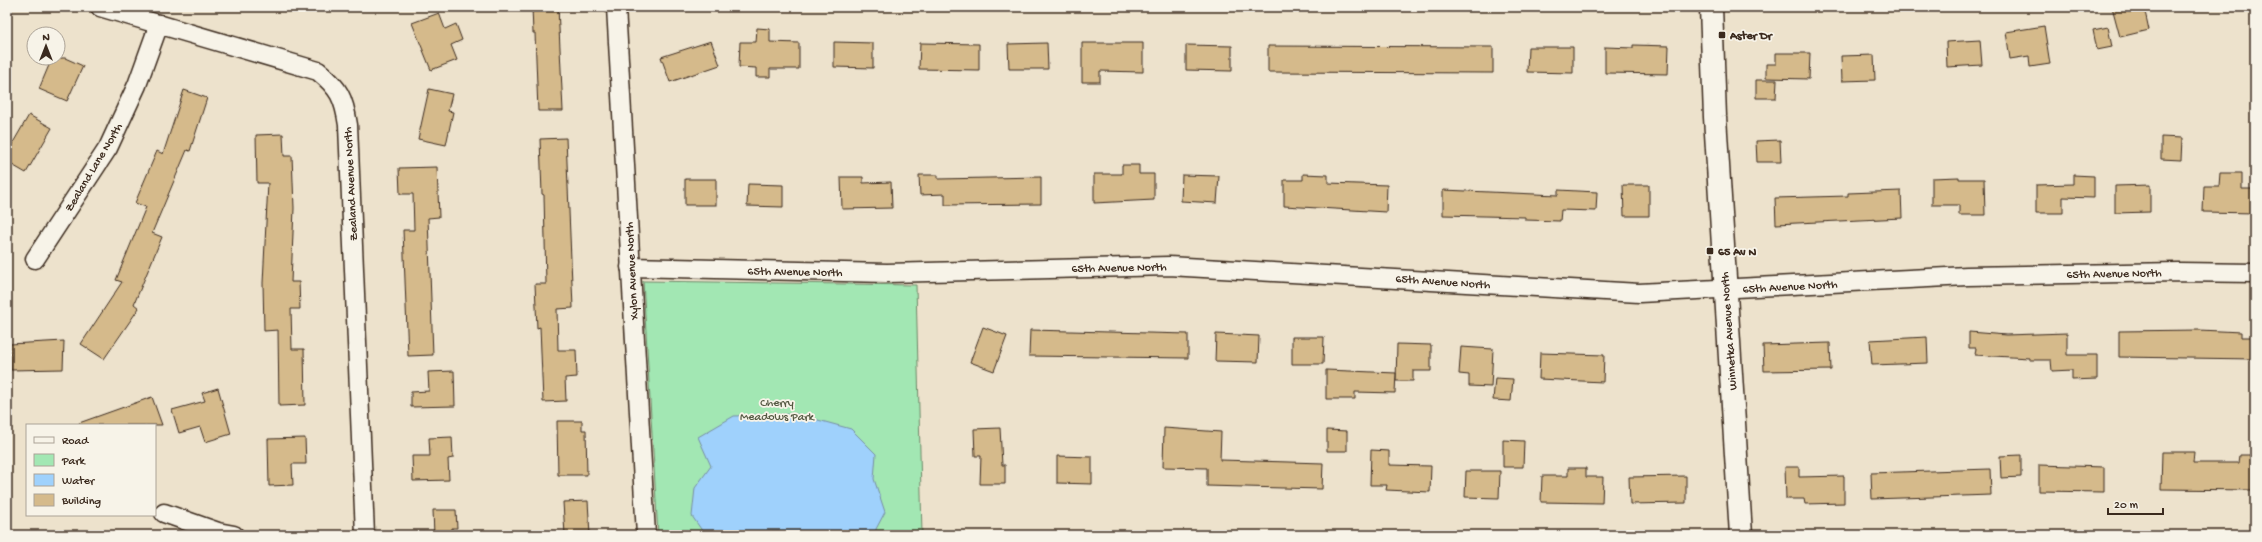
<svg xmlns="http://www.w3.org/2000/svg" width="2262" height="542" viewBox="0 0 2262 542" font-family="'Gochi Hand',sans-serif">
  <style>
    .green { fill: #a2e7b3; stroke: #6e8868 }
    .water { fill: #9fd1fc; stroke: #778ea3 }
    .building { fill: #d5ba8b; stroke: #3b2a1e }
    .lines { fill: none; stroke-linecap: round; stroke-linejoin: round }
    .street-casing { stroke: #3b2a1e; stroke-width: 21 }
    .secondary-casing { stroke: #3b2a1e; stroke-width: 25 }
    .street { stroke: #f7f3e8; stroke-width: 18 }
    .secondary { stroke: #f7f3e8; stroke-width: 22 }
    .poi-dot { fill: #3b2a1e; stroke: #f7f3e8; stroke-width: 1.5 }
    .labels { text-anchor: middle; stroke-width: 3.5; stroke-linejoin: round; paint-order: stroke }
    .poi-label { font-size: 12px; font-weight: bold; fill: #3b2a1e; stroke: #f7f3e8; text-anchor: start }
    .street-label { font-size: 12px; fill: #3b2a1e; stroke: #f7f3e8 }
    .park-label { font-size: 12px; fill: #555943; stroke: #f7f3e8 }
  </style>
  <rect width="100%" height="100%" fill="#ede2cc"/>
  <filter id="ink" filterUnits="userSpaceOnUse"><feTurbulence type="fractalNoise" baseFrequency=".025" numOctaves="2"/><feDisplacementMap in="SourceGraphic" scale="8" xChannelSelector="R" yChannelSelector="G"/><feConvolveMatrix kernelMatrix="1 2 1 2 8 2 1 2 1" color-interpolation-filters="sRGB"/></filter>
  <g filter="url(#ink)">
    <!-- green -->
    <polygon class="green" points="643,281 916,285 922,535 658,535"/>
    <!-- water -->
    <polygon class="water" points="796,414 851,429 876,454 874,479 885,512 876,529 876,535 705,535 692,516 695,488 711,466 698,437 734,416"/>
    <!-- building -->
    <g class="building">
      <polygon points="532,7 558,7 563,111 538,111 535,33 533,33"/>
      <polygon points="2112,7 2144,7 2149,30 2120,37"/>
      <polygon points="439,13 445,29 456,24 462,40 451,45 457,60 431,70 412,23"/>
      <polygon points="2044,26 2050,64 2030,67 2029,56 2010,59 2006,32"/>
      <polygon points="2108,27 2112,47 2097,50 2093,30"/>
      <polygon points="757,28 770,29 770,42 799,43 799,69 770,69 770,77 756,77 756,68 739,67 740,42 756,42"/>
      <polygon points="1980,40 1982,65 1947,67 1946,42"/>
      <polygon points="711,41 720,65 670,82 661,57"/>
      <polygon points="834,42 873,43 873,68 834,67"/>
      <polygon points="920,43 979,44 979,70 919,69"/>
      <polygon points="1047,43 1048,69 1009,69 1008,44"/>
      <polygon points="1082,43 1143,43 1143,72 1100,71 1100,82 1082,82"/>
      <polygon points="1186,45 1232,46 1232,71 1186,70"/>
      <polygon points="1633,45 1669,46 1668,74 1605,73 1605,47 1633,48"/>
      <polygon points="1268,46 1493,47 1493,73 1268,72"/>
      <polygon points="1528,47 1573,47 1573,73 1527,72"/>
      <polygon points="1776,53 1810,53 1809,79 1766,78 1766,64 1776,64"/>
      <polygon points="1874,55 1875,80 1842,81 1841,56"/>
      <polygon points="52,58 65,58 83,66 67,101 39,89"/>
      <polygon points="1756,80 1777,80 1776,98 1756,98"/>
      <polygon points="429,89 452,94 448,111 453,112 446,145 418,139"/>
      <polygon points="184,90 207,98 190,151 187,150 152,233 162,237 134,304 139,308 104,359 81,344 122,282 116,280 146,207 135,203 157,151 163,154"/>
      <polygon points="29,115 52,128 26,173 7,162 7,153"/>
      <polygon points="283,134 284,156 292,156 294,208 291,282 299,282 300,309 291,309 292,349 304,349 305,405 279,406 278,330 264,331 263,283 268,183 257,183 256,135"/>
      <polygon points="2161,137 2182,138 2181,160 2161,159"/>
      <polygon points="566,138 573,308 557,309 558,350 576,350 577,377 565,378 566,401 543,402 540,327 537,328 535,284 546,284 544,195 542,194 540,139"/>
      <polygon points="1780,140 1781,162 1757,162 1756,141"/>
      <polygon points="1122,165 1139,165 1139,174 1154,174 1154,200 1094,203 1094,174 1122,174"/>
      <polygon points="437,167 439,217 428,218 433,355 408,356 403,230 414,230 413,194 400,194 399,168"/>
      <polygon points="2220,173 2242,173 2242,189 2255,189 2255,213 2203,212 2204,186 2219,186"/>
      <polygon points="1303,174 1328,175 1328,183 1387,185 1386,212 1284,206 1284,180 1303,180"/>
      <polygon points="919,175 938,175 938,179 1041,177 1041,204 945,205 945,194 920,195"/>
      <polygon points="1182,175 1219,176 1217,203 1181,201"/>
      <polygon points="2073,175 2094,176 2094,198 2063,197 2063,213 2036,213 2036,185 2073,184"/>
      <polygon points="841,177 863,177 863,183 891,182 892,208 842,209"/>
      <polygon points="1959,177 1959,179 1984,179 1985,215 1959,215 1959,205 1932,205 1932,178"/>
      <rect x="685" y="179" width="31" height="26"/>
      <polygon points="748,184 783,185 783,207 747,206"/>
      <polygon points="1623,185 1649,185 1649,216 1624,216"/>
      <polygon points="2150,185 2150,212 2115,213 2115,186"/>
      <polygon points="1443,190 1558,195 1558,190 1597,192 1596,211 1561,210 1560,221 1525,220 1525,217 1443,215"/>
      <polygon points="1901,191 1902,218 1776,224 1775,198 1848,196 1848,193"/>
      <polygon points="983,327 1007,336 994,371 970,362"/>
      <polygon points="1030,330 1188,334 1188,358 1029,356"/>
      <polygon points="2199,330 2241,332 2241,337 2255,337 2255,359 2119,357 2119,331"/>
      <polygon points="1969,332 2006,335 2067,333 2067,355 2097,355 2097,379 2072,380 2072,370 2052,371 2051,360 2029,360 2029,358 1975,355 1976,348 1969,348"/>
      <polygon points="1216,334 1259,336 1258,362 1215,361"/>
      <polygon points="1292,337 1324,337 1323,364 1292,364"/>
      <polygon points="1927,337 1928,363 1872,365 1870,340"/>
      <polygon points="64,341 63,369 11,370 10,344"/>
      <polygon points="1830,343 1831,370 1764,371 1763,345"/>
      <polygon points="1397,344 1431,345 1431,371 1413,371 1413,381 1396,381"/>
      <polygon points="1461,347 1493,349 1491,387 1469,386 1469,375 1459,374"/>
      <polygon points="1540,353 1604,355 1603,382 1539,379"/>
      <polygon points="1326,370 1396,373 1395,393 1355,392 1355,399 1326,399"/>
      <polygon points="454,371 455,406 411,407 411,392 429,391 428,372"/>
      <polygon points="1495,378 1513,379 1511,401 1493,400"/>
      <polygon points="218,388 231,434 205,442 200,427 179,433 172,410 205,401 202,393"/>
      <polygon points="152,397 162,425 80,425 79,423"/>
      <polygon points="557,421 582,421 582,430 586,430 587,475 558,475"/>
      <polygon points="1000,428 1002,465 1005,465 1005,484 980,484 981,456 975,456 974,429"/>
      <polygon points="1164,428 1221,432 1220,460 1323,463 1322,489 1207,486 1207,468 1163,467"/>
      <polygon points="1327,430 1347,431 1347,451 1327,451"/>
      <polygon points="452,437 453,458 448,459 449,480 413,481 412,456 430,456 429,438"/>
      <polygon points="305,438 306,464 292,464 293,485 269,486 268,439"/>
      <polygon points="1503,440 1524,441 1523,467 1503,467"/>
      <polygon points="1371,450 1389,451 1389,465 1431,466 1430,492 1386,490 1387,485 1370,485"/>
      <polygon points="2162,452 2194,452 2193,463 2239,463 2240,455 2255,455 2255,490 2161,489"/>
      <polygon points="2021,455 2021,477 2001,478 2000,456"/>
      <polygon points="1057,456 1092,457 1092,484 1057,483"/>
      <polygon points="2039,465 2104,467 2104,492 2039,491"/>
      <polygon points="1785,467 1799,467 1799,477 1844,476 1844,503 1805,504 1804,499 1786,499"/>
      <polygon points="1568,468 1586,468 1586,477 1603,477 1602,503 1541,502 1542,476 1568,476"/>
      <polygon points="1990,469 1991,495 1872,499 1871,473"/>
      <polygon points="1466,471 1500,471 1499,498 1465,497"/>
      <polygon points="1686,476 1686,503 1630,504 1629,477"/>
      <polygon points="588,501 590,535 565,535 563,502"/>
      <polygon points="433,510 456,510 457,528 452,528 452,535 434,535"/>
    </g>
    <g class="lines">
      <defs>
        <g id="street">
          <path d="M 100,7 L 318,71 C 339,88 344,98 348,125 L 365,535"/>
          <polyline points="616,7 646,535"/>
          <polyline points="35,259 108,148 137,85 159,24"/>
          <polyline points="630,267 887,273 1169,266 1639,293 1967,276 2178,272 2255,273"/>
          <polyline points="164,513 218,532 234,535"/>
        </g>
        <polyline id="secondary" points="1711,7 1715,117 1741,535"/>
      </defs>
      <!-- street casing -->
      <use href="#street" class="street-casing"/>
      <!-- secondary casing -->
      <use href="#secondary" class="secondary-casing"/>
      <!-- street -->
      <use href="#street" class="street"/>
      <!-- secondary -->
      <use href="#secondary" class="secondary"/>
    </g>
  </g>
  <!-- markers -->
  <g class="poi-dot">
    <rect x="1718" y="31" width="8" height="8" rx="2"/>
    <rect x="1706" y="247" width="8" height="8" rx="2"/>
  </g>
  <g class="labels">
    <!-- poi labels -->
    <g class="poi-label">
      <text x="1730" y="39">Aster Dr</text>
      <text x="1718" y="255">65 Av N</text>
    </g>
    <!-- street labels -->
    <g class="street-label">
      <text transform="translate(93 167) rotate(-59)" y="4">Zealand Lane North</text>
      <text transform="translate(350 184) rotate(-93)" y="4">Zealand Avenue North</text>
      <text transform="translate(1119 267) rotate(-1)" y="4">65th Avenue North</text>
      <text transform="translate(631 271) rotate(-93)" y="4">Xylon Avenue North</text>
      <text transform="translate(795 271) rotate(1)" y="4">65th Avenue North</text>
      <text transform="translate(2114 273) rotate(-1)" y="4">65th Avenue North</text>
      <text transform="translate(1443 281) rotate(4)" y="4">65th Avenue North</text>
      <text transform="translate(1790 286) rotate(-3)" y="4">65th Avenue North</text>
      <text transform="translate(1728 331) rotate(-94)" y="4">Winnetka Avenue North</text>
    </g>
    <!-- park labels -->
    <g class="park-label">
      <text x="777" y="406">Cherry<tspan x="777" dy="14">Meadows Park</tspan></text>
    </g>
  </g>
  <!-- margin -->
  <rect width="2262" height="542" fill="none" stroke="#f7f3e8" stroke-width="24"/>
  <rect x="12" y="12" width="2238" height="518" fill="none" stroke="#3b2a1e" stroke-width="1.5" filter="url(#ink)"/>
  <!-- legend -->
  <rect x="26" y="424" width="130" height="92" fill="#f7f3e8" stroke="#aca397"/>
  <rect x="34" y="437" width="20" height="6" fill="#f7f3e8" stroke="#aca397"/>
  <text x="62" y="444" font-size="12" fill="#3b2a1e">Road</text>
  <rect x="34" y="454" width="20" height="12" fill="#a2e7b3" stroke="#aca397"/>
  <text x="62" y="464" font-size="12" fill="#3b2a1e">Park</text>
  <rect x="34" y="474" width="20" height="12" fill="#9fd1fc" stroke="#aca397"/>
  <text x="62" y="484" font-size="12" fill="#3b2a1e">Water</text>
  <rect x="34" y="494" width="20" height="12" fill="#d5ba8b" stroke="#aca397"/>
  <text x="62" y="504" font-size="12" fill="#3b2a1e">Building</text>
  <!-- north arrow -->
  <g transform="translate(46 46)"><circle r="19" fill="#f7f3e8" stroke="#aca397"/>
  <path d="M0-3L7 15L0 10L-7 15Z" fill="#3b2a1e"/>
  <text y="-6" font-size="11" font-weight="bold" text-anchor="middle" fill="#3b2a1e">N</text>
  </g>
  <!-- scale -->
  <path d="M2108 508v6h55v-6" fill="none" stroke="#3b2a1e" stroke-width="2"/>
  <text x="2114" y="508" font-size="12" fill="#3b2a1e" stroke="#f7f3e8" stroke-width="3" paint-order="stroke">20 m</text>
</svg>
